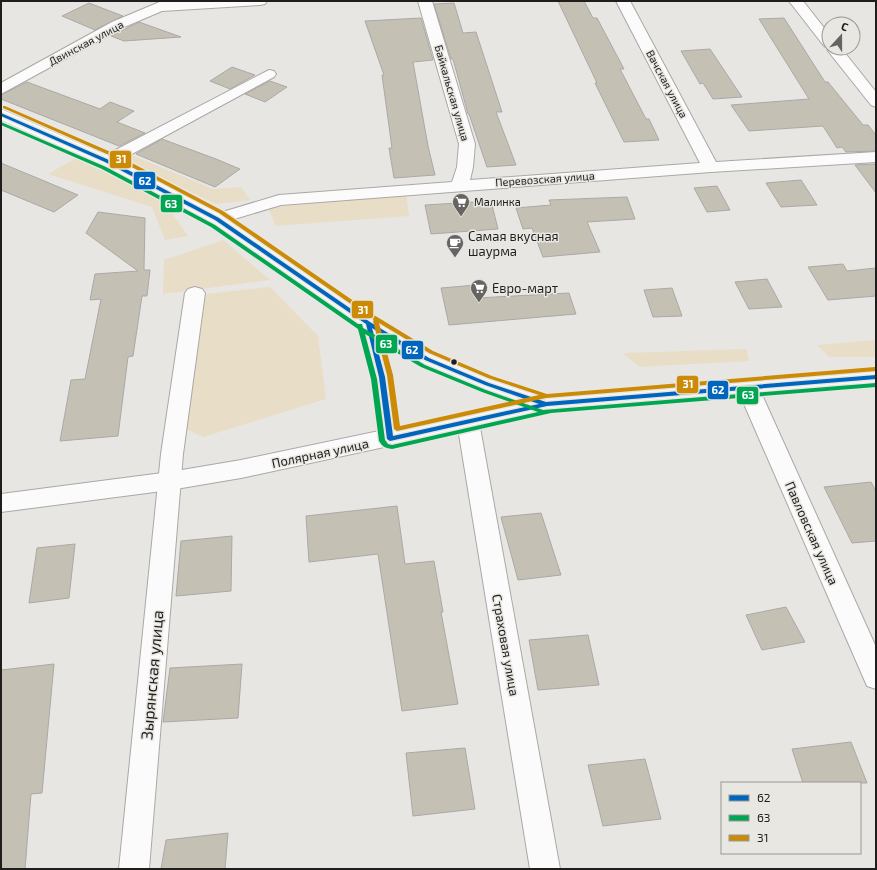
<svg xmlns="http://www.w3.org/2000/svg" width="877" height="870" viewBox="0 0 877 870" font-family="'Exo 2',sans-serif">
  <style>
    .green { fill: #e8ddc6 }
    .building { fill: #c5c0b4; stroke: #aaa9a6 }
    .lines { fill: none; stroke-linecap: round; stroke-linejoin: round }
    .minor-casing { stroke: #aaa8a6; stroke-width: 2 }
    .major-casing { stroke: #aaa8a6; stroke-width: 2 }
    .minor { fill: #fcfbfb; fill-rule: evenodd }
    .major { fill: #fcfbfb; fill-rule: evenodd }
    .bus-1-casing { stroke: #e9e7e2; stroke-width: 3 }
    .bus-2-casing { stroke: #e9e7e2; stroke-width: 3 }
    .bus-3-casing { stroke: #e9e7e2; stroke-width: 3 }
    .bus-1 { fill: #0065bd; fill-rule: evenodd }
    .bus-2 { fill: #00a651; fill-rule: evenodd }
    .bus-3 { fill: #cc8b06; fill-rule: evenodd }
    .bus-dot { fill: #1f1e1c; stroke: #e9e7e2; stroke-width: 1.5 }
    .labels { text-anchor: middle; stroke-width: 3; stroke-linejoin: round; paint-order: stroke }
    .far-street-label { font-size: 11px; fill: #1f1e1c; stroke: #e9e7e2 }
    .far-poi-label { font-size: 11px; fill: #1f1e1c; stroke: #e9e7e2; text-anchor: start }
    .poi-label { font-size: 13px; fill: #1f1e1c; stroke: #e9e7e2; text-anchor: start }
    .street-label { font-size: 13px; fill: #1f1e1c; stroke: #e9e7e2 }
    .near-street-label { font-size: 16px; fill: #1f1e1c; stroke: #e9e7e2 }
    .line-badge { stroke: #e9e7e2; stroke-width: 1.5 }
    .badge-label { font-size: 11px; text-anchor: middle; font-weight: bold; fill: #fff }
  </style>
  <rect width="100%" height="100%" fill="#e8e6e3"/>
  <!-- green -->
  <g class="green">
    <polygon points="129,154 213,189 241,187 250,200 216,204 119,159"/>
    <polygon points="76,158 163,200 188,236 165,240 152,207 48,174"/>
    <polygon points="406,193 409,216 276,226 268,208"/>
    <polygon points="223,240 270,280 163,294 164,260"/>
    <polygon points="270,287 318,336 326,399 203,437 186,429 206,294"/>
    <polygon points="876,340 876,357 829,357 817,345"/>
    <polygon points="747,349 749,361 640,367 622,353"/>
  </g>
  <!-- building -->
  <g class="building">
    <polygon points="558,1 584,1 593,18 597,18 624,69 620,69 646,119 649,119 659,140 624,142 595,83 597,83"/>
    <polygon points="89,3 123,16 95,30 62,16"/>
    <polygon points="454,3 463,33 476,32 502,112 496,112 516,165 487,167 469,114 468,114 453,59 451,59 434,4"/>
    <polygon points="421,18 433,60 413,62 428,146 435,175 394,178 389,148 392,148 382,75 384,75 365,21"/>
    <polygon points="784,18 825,82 828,82 863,125 868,125 876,135 876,151 846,152 842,147 837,148 823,126 749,131 731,105 809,99 759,19"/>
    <polygon points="139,22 181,37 124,41 111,36"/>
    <polygon points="710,49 742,97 713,99 703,83 700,84 681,51"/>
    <polygon points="232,67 255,75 230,89 210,81"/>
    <polygon points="270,81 287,87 265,102 245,94"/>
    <polygon points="27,82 100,109 110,102 134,111 117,122 145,133 119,146 1,99 1,95"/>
    <polygon points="162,139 216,159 240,169 215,187 136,154"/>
    <polygon points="1,163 78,195 54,212 1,190"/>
    <polygon points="876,164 876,193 855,165"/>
    <polygon points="801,180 817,205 781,207 766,183"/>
    <polygon points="717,186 730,210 707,212 694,188"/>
    <polygon points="627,197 635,219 587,222 600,252 543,257 532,228 523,229 516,208 551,205 549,200"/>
    <polygon points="491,201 498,229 431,234 425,205"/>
    <polygon points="98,212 145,218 144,270 150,270 147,296 142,296 133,356 128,357 118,436 60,441 71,380 85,379 101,299 90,300 95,274 138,271 86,233"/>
    <polygon points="843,264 847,271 876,268 876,296 828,300 808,267"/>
    <polygon points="767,279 782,307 749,309 735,282"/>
    <polygon points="476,285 477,298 569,293 576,314 449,325 441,288"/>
    <polygon points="672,288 682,316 653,317 644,290"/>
    <polygon points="871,482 876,491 876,541 852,543 824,487"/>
    <polygon points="397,506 405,564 434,561 443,612 441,612 458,704 402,711 378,554 309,562 306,516"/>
    <polygon points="541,513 561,575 518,580 501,517"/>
    <polygon points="232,536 231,591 176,596 181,541"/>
    <polygon points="75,544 69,598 29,603 37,548"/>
    <polygon points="786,607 805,642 762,650 746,615"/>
    <polygon points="588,635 599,685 538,690 529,640"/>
    <polygon points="54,664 42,793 31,794 25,869 1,869 1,670"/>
    <polygon points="242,664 238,718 163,722 170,668"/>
    <polygon points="851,742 867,783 803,783 792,749"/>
    <polygon points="465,748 475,809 413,816 406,753"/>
    <polygon points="645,759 661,819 603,826 588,765"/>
    <polygon points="228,833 225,869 161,869 166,840"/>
  </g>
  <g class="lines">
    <defs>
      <g id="minor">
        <polygon points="162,1 267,1 265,4 260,5 162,11 122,28 1,94 1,83 112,22"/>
        <polygon points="418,1 432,1 475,144 473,167 470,180 700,163 616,1 630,1 716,162 876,152 876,162 711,172 281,205 231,220 375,318 434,354 494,379 554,399 557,404 554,409 546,412 480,389 420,364 383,341 392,377 401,439 398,445 390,447 382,445 379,439 372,377 359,326 211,223 101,165 1,120 1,109 106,155 269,70 274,71 276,74 274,77 119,161 219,213 279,195 452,182 457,167 459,144"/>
        <polygon points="789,1 803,1 829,34 829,48 841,48 876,92 876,107 871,105 828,51 827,47 824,46"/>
        <polygon points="195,287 202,289 205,293 183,454 149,869 119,869 161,454 185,293 188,289"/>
        <polygon points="748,381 755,383 759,388 876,647 876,689 867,686 737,388 741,383"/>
        <polygon points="468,414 476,416 479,422 560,869 530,869 457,422 460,416"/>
      </g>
      <polygon id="major" points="876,370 876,384 546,412 241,478 170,490 1,512 1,494 170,472 241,460 546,396"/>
    </defs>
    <!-- minor casing -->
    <use href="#minor" class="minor-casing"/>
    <!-- major casing -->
    <use href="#major" class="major-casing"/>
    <!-- minor -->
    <use href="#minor" class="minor"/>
    <!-- major -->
    <use href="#major" class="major"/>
    <defs>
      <path id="bus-1" d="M 1,113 L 109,160 L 219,218 L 370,322 L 429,358 L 489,383 L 546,402 L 876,375 L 876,379 L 547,406 L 390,441 L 387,439 L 379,377 L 366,324 L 215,220 L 105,162 L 1,116 ZM 372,328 L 425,360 L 485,385 L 539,404 L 393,436 L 385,377 Z"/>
      <path id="bus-2" d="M 1,122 L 106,167 L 215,225 L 358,324 L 362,324 L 363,328 L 365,329 L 425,365 L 486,390 L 543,410 L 876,383 L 876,387 L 551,413 L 392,449 C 385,448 383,447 379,441 L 371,379 L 358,329 L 211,227 L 102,169 L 1,125 ZM 365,334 L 421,367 L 482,392 L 538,412 L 392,445 L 388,444 L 385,440 L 377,379 Z"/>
      <path id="bus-3" d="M 3,106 L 5,106 L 113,153 L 223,211 L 374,315 L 433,351 L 492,376 L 547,394 L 875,367 L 876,367 L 876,371 L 546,398 L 397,431 L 394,429 L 387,375 L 373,321 L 374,320 L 219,213 L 109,155 L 3,108 ZM 379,323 L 429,353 L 488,378 L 539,395 L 400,426 L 393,375 Z"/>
    </defs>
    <!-- bus-1 casing -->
    <use href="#bus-1" class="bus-1-casing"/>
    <!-- bus-2 casing -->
    <use href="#bus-2" class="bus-2-casing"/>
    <!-- bus-3 casing -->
    <use href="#bus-3" class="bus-3-casing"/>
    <!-- bus-1 -->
    <use href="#bus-1" class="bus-1"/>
    <!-- bus-2 -->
    <use href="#bus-2" class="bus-2"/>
    <!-- bus-3 -->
    <use href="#bus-3" class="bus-3"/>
  </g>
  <!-- icons -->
  <defs>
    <symbol id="supermarket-pin" viewBox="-11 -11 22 30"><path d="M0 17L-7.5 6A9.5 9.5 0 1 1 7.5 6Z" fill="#656462" stroke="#e9e7e2"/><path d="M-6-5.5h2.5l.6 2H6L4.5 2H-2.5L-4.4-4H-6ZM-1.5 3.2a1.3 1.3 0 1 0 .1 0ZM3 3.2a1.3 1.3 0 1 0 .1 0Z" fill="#fff"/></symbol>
    <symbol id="cafe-pin" viewBox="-11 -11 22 30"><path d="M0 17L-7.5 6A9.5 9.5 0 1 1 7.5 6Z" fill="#656462" stroke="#e9e7e2"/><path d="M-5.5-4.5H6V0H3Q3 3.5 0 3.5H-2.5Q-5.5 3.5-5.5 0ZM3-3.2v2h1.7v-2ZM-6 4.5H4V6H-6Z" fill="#fff"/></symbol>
  </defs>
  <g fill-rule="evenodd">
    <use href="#supermarket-pin" x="451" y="192" width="20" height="27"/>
    <use href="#cafe-pin" x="445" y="233" width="20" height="27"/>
    <use href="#supermarket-pin" x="469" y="278" width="20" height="27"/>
  </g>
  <!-- markers -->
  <circle class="bus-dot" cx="454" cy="362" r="3.5"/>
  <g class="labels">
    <!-- far-street labels -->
    <g class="far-street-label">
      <text transform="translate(86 43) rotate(-28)" y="4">Двинская улица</text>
      <text transform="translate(667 84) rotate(62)" y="4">Вачская улица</text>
      <text transform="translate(452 93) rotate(74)" y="4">Байкальская улица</text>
      <text transform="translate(545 179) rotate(-4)" y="4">Перевозская улица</text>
    </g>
    <!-- far-poi labels -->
    <g class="far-poi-label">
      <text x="474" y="206">Малинка</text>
    </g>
    <!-- poi labels -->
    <g class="poi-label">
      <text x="468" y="241">Самая вкусная<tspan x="468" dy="15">шаурма</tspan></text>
      <text x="492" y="293">Евро-март</text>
    </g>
    <!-- street labels -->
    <g class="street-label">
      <text transform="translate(320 453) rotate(-12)" y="5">Полярная улица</text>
      <text transform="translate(812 533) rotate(66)" y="5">Павловская улица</text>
      <text transform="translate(506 645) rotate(80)" y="5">Страховая улица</text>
    </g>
    <!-- near-street labels -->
    <g class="near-street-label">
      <text transform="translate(152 675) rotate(-85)" y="6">Зырянская улица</text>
    </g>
  </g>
  <g class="line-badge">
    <rect x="109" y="150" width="23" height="19" rx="4" fill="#cc8b06"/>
    <rect x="133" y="171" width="23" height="19" rx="4" fill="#0065bd"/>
    <rect x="160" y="194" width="23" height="19" rx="4" fill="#00a651"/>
    <rect x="351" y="300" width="23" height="19" rx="4" fill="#cc8b06"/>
    <rect x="375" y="334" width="23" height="20" rx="4" fill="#00a651"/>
    <rect x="401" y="340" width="23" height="20" rx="4" fill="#0065bd"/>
    <rect x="676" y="375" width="23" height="19" rx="4" fill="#cc8b06"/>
    <rect x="707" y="380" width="22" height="20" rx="4" fill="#0065bd"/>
    <rect x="736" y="386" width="23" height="19" rx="4" fill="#00a651"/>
  </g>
  <g class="badge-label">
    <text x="121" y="163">31</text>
    <text x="145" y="185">62</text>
    <text x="171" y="208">63</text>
    <text x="363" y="314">31</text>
    <text x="386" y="348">63</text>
    <text x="412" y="354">62</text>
    <text x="688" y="388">31</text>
    <text x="718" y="394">62</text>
    <text x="748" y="399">63</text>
  </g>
  <!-- border -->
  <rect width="877" height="870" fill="none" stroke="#1f1e1c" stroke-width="4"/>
  <!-- legend -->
  <rect x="721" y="782" width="140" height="72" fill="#e9e7e2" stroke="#989793"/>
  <rect x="729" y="795" width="20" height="6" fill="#0065bd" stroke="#989793"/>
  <text x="757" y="802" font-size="12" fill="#1f1e1c">62</text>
  <rect x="729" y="815" width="20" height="6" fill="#00a651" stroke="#989793"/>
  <text x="757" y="822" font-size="12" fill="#1f1e1c">63</text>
  <rect x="729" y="835" width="20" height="6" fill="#cc8b06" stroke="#989793"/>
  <text x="757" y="842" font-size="12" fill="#1f1e1c">31</text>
  <!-- north arrow -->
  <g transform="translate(841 36) rotate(21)"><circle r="19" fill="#e9e7e2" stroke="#989793"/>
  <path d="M0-3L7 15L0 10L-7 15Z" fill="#656462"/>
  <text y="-6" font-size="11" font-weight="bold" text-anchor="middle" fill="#1f1e1c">С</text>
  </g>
</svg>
